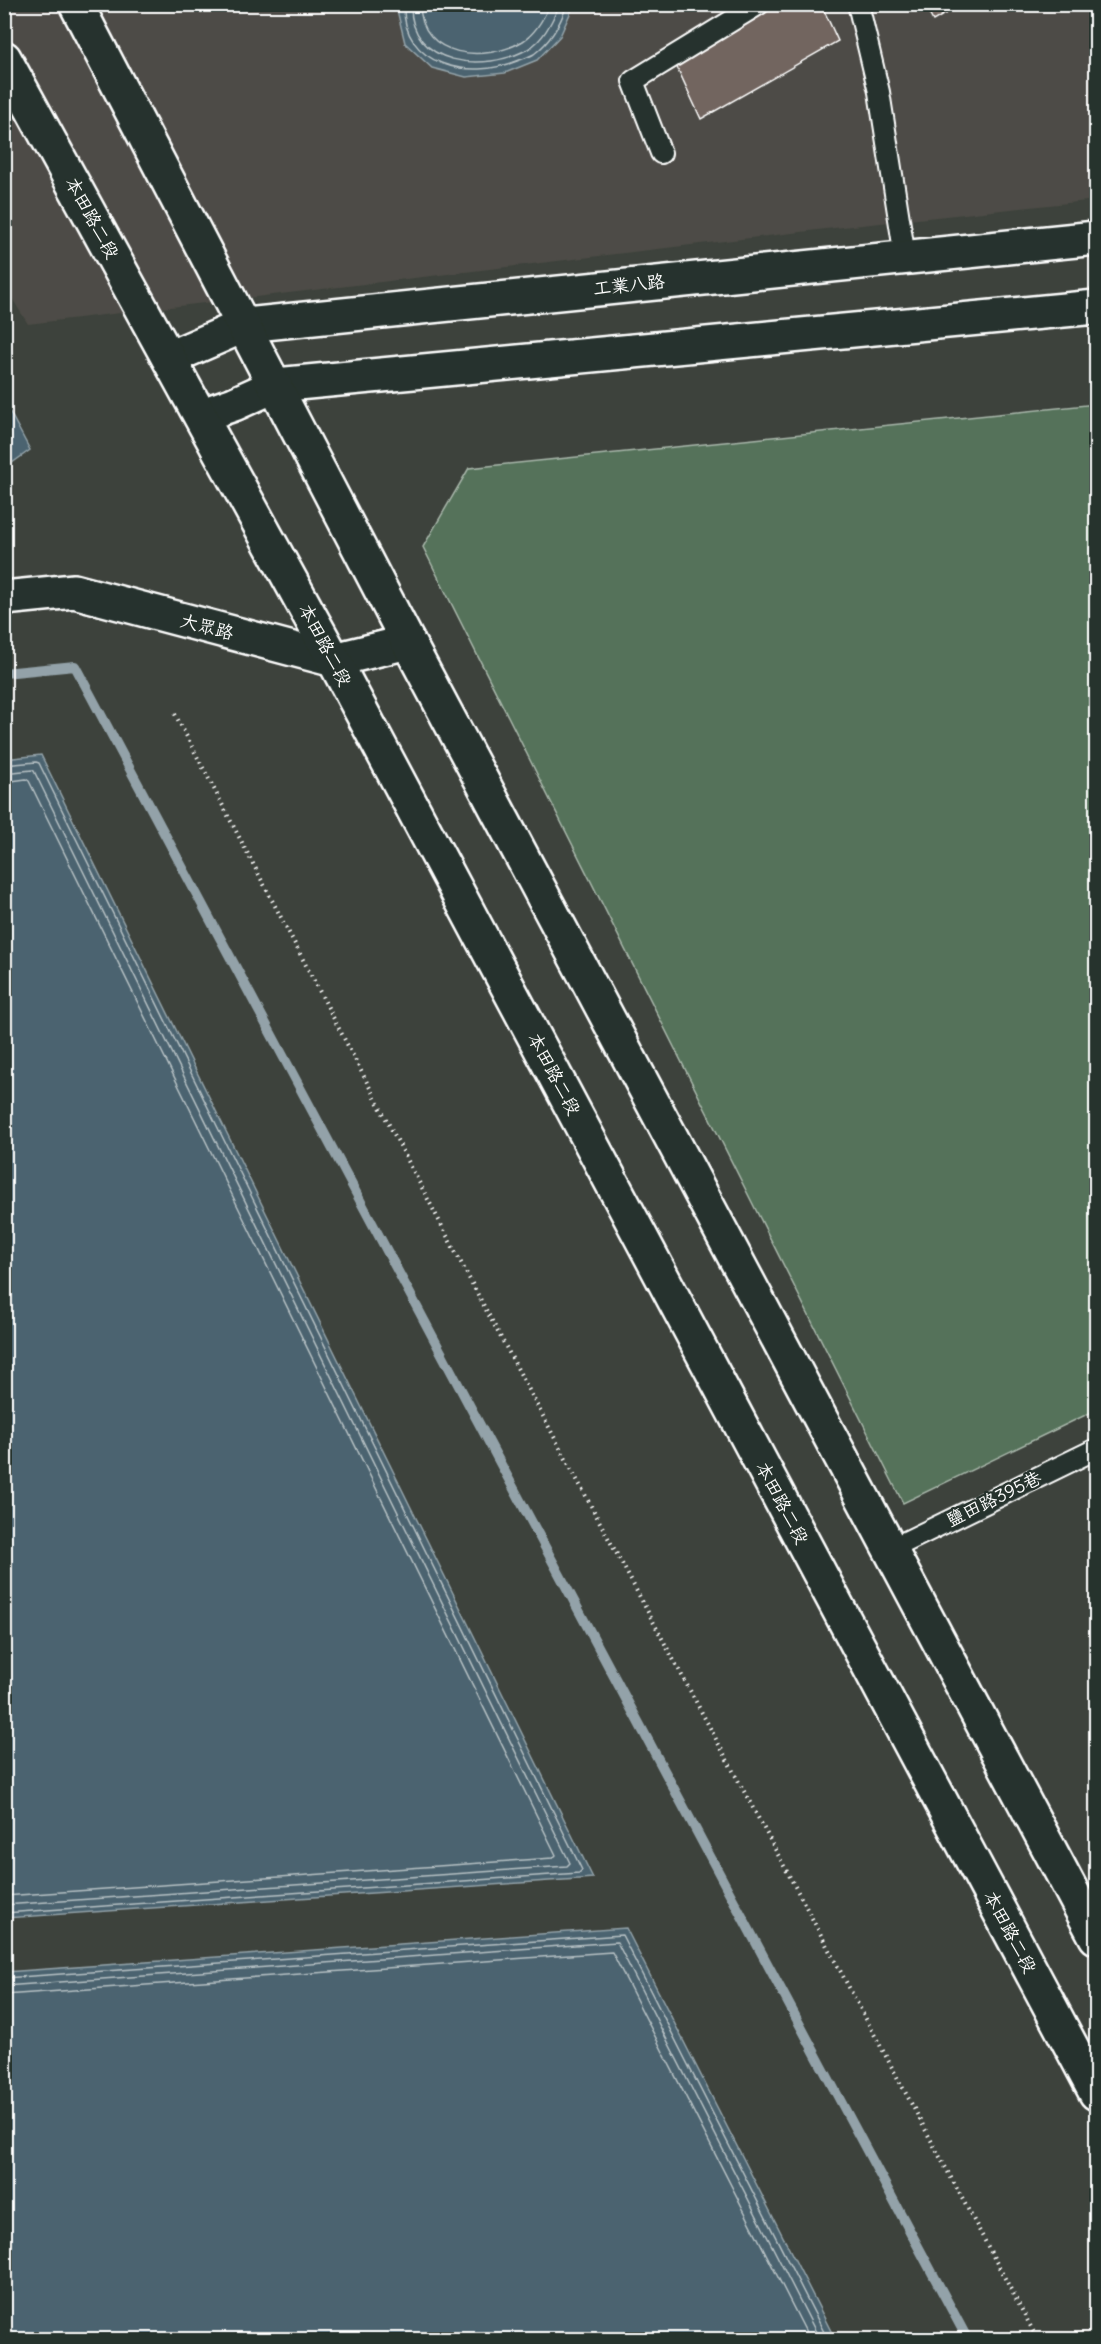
<svg xmlns="http://www.w3.org/2000/svg" width="1101" height="2344" viewBox="0 0 1101 2344" font-family="Delius,'LXGW WenKai TC',sans-serif">
  <style>
    .built { fill: #4d4c46 }
    .green { fill: #54725a; stroke: #aab8ac; stroke-width: 1.5 }
    .water { fill: #4b646f; stroke: #93a2a9; stroke-width: 1.5 }
    .lines { fill: none; stroke-linecap: round; stroke-linejoin: round }
    .shore { stroke: #b7c1c5; stroke-width: 1.5 }
    .stream { stroke: #93a2a9; stroke-width: 10 }
    .building { fill: #72655f; stroke: #fff; stroke-width: 1.5 }
    .service-casing { stroke: #fff; stroke-width: 24 }
    .minor-casing { stroke: #fff; stroke-width: 38 }
    .tertiary-casing { stroke: #fff; stroke-width: 38 }
    .path { stroke: #fff; stroke-width: 4; stroke-dasharray: 1.5 4.5; stroke-linecap: butt }
    .service { stroke: #26332d; stroke-width: 20 }
    .minor { stroke: #26332d; stroke-width: 33 }
    .tertiary { stroke: #26332d; stroke-width: 33 }
    .labels { text-anchor: middle; stroke-width: 4.5; stroke-linejoin: round; paint-order: stroke }
    .street-label { font-size: 18px; fill: #fff; stroke: #26332d }
  </style>
  <rect width="100%" height="100%" fill="#3d423c"/>
  <filter id="ink" filterUnits="userSpaceOnUse"><feTurbulence type="fractalNoise" baseFrequency=".0167" numOctaves="2"/><feDisplacementMap in="SourceGraphic" scale="12" xChannelSelector="R" yChannelSelector="G"/><feConvolveMatrix kernelMatrix="1 2 1 2 8 2 1 2 1" color-interpolation-filters="sRGB"/></filter>
  <g filter="url(#ink)">
    <!-- built -->
    <polygon class="built" points="5,5 1096,5 1096,200 834,228 28,324 5,287"/>
    <!-- green -->
    <polygon class="green" points="1096,404 1096,1410 903,1503 423,547 469,468"/>
    <!-- water -->
    <g class="water">
      <polygon points="398,4 573,4 573,7 560,36 537,60 505,73 466,77 432,68 405,43 397,10"/>
      <polygon points="5,403 30,450 5,468 4,468"/>
      <polygon points="41,755 593,1878 5,1918 4,759"/>
      <polygon points="626,1928 835,2339 5,2339 5,1972"/>
    </g>
    <g class="lines">
      <!-- shore -->
      <g class="shore">
        <path d="M 404,4 C 401,67 470,80 517,61 C 522,59 529,57 534,54 C 550,42 561,23 567,4"/>
        <path d="M 411,4 C 409,67 485,73 528,49 C 544,40 552,21 560,4"/>
        <path d="M 420,4 C 420,59 486,63 523,41 C 536,33 544,18 550,4"/>
        <polyline points="4,765 36,762 39,763 582,1870 579,1873 4,1913"/>
        <polyline points="4,773 32,770 34,771 570,1863 567,1866 4,1905"/>
        <polyline points="4,782 26,779 29,781 556,1855 553,1858 4,1896"/>
        <polyline points="4,1978 622,1935 828,2340"/>
        <polyline points="4,1986 617,1942 820,2340"/>
        <polyline points="4,1995 612,1952 810,2340"/>
      </g>
      <!-- stream -->
      <polyline class="stream" points="4,673 75,666 968,2340"/>
    </g>
    <!-- building -->
    <g class="building">
      <polygon points="778,4 821,4 838,41 701,119 676,65"/>
      <polygon points="924,4 962,4 933,21"/>
    </g>
    <g class="lines">
      <defs>
        <g id="service">
          <polyline points="858,4 879,92 905,257"/>
          <polyline points="661,153 633,81 759,4"/>
          <polyline points="891,1549 1096,1449"/>
        </g>
        <g id="minor">
          <polyline points="169,358 245,325 1096,238"/>
          <polyline points="202,415 234,404 276,385 1096,307"/>
          <polyline points="4,598 74,591 334,660 408,642"/>
        </g>
        <g id="tertiary">
          <polyline points="76,4 408,642 1096,1937"/>
          <polyline points="4,58 334,660 1096,2093"/>
        </g>
      </defs>
      <!-- service casing -->
      <use href="#service" class="service-casing"/>
      <!-- minor casing -->
      <use href="#minor" class="minor-casing"/>
      <!-- tertiary casing -->
      <use href="#tertiary" class="tertiary-casing"/>
      <!-- path -->
      <polyline class="path" points="175,714 469,1278 1038,2340"/>
      <!-- service -->
      <use href="#service" class="service"/>
      <!-- minor -->
      <use href="#minor" class="minor"/>
      <!-- tertiary -->
      <use href="#tertiary" class="tertiary"/>
    </g>
  </g>
  <g class="labels">
    <!-- street labels -->
    <g class="street-label">
      <text transform="translate(92 218) rotate(61)" y="6">本田路二段</text>
      <text transform="translate(629 285) rotate(-6)" y="6">工業八路</text>
      <text transform="translate(207 627) rotate(15)" y="6">大眾路</text>
      <text transform="translate(325 645) rotate(62)" y="6">本田路二段</text>
      <text transform="translate(554 1074) rotate(62)" y="6">本田路二段</text>
      <text transform="translate(994 1499) rotate(-26)" y="6">鹽田路395巷</text>
      <text transform="translate(782 1503) rotate(62)" y="6">本田路二段</text>
      <text transform="translate(1010 1932) rotate(62)" y="6">本田路二段</text>
    </g>
  </g>
  <!-- margin -->
  <rect width="1101" height="2344" fill="none" stroke="#26332d" stroke-width="24"/>
  <rect x="12" y="12" width="1077" height="2320" fill="none" stroke="#fff" stroke-width="2" filter="url(#ink)"/>
</svg>
